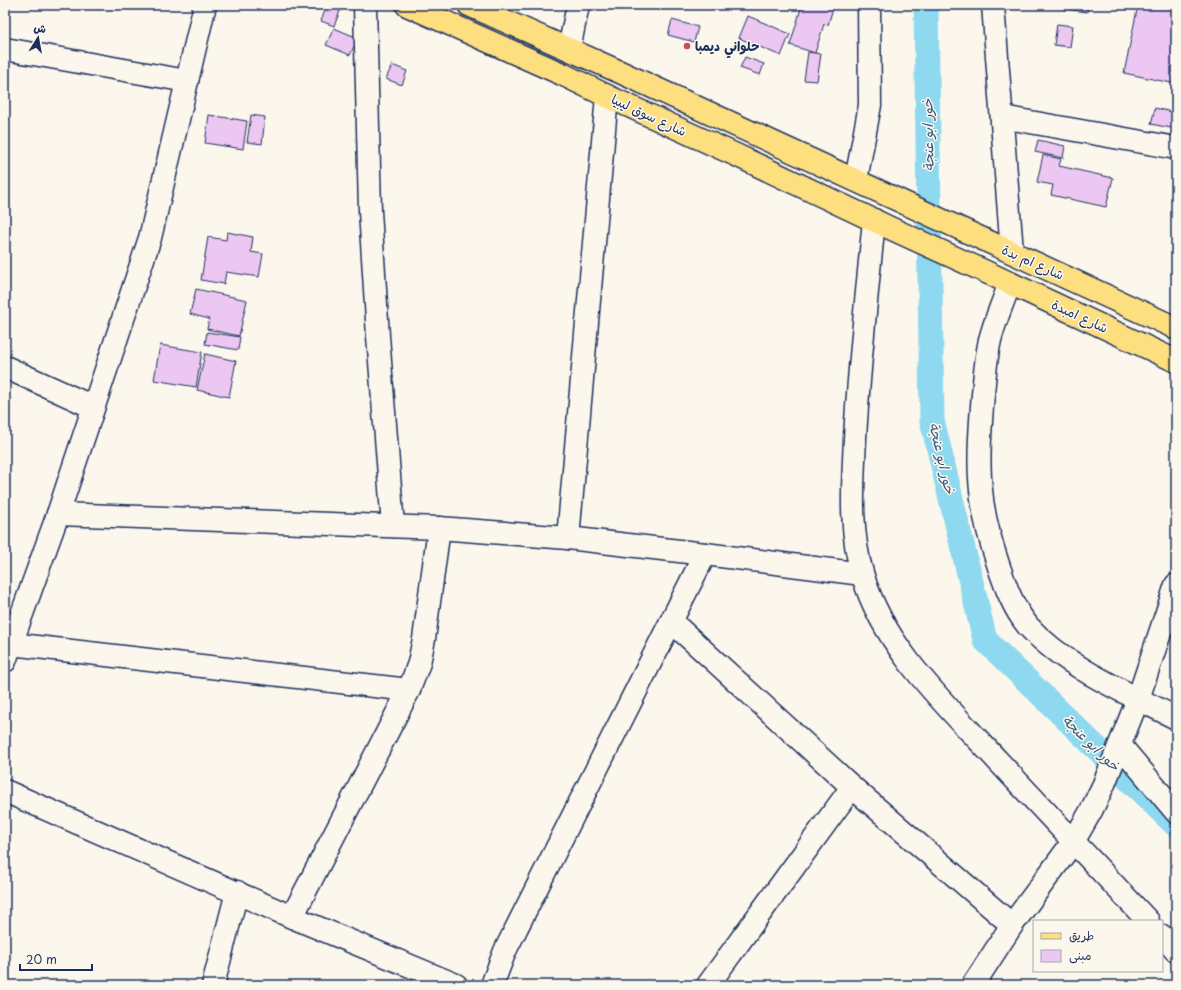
<svg xmlns="http://www.w3.org/2000/svg" width="1181" height="990" viewBox="0 0 1181 990" font-family="'Playpen Sans','Playpen Sans Arabic',sans-serif">
  <style>
    .lines { fill: none; stroke-linecap: round; stroke-linejoin: round }
    .canal { stroke: #8fd9f0; stroke-width: 25 }
    .building { fill: #ecc7f1; stroke: #1b2f5e }
    .minor-casing { stroke: #1b2f5e; stroke-width: 25 }
    .primary-casing { stroke: #1b2f5e; stroke-width: 25 }
    .minor { stroke: #fbf7ec; stroke-width: 22 }
    .primary { stroke: #fedf80; stroke-width: 22 }
    .poi-dot { fill: #d1495b; stroke: #fbf7ec; stroke-width: 1.5 }
    .labels { text-anchor: middle; stroke-width: 3; stroke-linejoin: round; paint-order: stroke }
    .poi-label { font-size: 13px; font-weight: bold; fill: #1b2f5e; stroke: #fbf7ec; text-anchor: start }
    .street-label { font-size: 13px; fill: #1b2f5e; stroke: #fbf7ec }
    .water-label { font-size: 14px; font-style: italic; fill: #385a82; stroke: #fbf7ec }
  </style>
  <rect width="100%" height="100%" fill="#fbf7ec"/>
  <filter id="ink" filterUnits="userSpaceOnUse"><feTurbulence type="fractalNoise" baseFrequency=".025" numOctaves="2"/><feDisplacementMap in="SourceGraphic" scale="8" xChannelSelector="R" yChannelSelector="G"/><feConvolveMatrix kernelMatrix="1 2 1 2 8 2 1 2 1" color-interpolation-filters="sRGB"/></filter>
  <g filter="url(#ink)">
    <g class="lines">
      <!-- canal -->
      <polyline class="canal" points="926,5 932,420 985,640 1176,825"/>
    </g>
    <!-- building -->
    <g class="building">
      <polygon points="327,5 340,11 334,26 321,21"/>
      <polygon points="598,5 619,5 618,9"/>
      <polygon points="802,5 834,5 828,25 824,24 815,53 790,45"/>
      <polygon points="1063,5 1088,5 1087,12 1063,9"/>
      <polygon points="1138,5 1176,5 1176,84 1124,73"/>
      <polygon points="748,16 790,34 781,56 739,38"/>
      <polygon points="672,20 698,27 694,42 668,35"/>
      <polygon points="1057,24 1073,26 1070,47 1054,45"/>
      <polygon points="334,28 358,38 350,55 326,45"/>
      <polygon points="808,52 821,54 817,81 804,80"/>
      <polygon points="745,57 764,64 760,75 740,68"/>
      <polygon points="392,65 407,71 402,85 386,79"/>
      <polygon points="1155,108 1176,113 1176,129 1151,124"/>
      <polygon points="209,115 247,121 243,149 205,143"/>
      <polygon points="251,115 265,117 262,144 247,142"/>
      <polygon points="1038,140 1065,146 1063,158 1035,152"/>
      <polygon points="1043,155 1061,159 1059,166 1113,178 1106,207 1051,195 1053,185 1037,182"/>
      <polygon points="227,232 253,237 251,252 263,254 259,277 226,272 224,284 201,280 208,237 226,240"/>
      <polygon points="196,289 247,300 239,336 207,329 209,319 190,314"/>
      <polygon points="207,332 240,337 238,350 205,344"/>
      <polygon points="160,345 202,352 196,387 154,380"/>
      <polygon points="205,354 236,361 229,397 197,390"/>
    </g>
    <g class="lines">
      <defs>
        <g id="minor">
          <polyline points="365,5 370,211 378,336 393,526"/>
          <polyline points="993,5 1012,252"/>
          <polyline points="5,49 187,81"/>
          <polyline points="569,49 578,5"/>
          <polyline points="1002,117 1176,148"/>
          <polyline points="856,180 870,105 869,5"/>
          <path d="M 874,220 C 867,293 859,365 855,438 C 853,483 849,532 863,576 C 884,648 948,707 998,761 C 1048,815 1098,868 1148,921"/>
          <path d="M 1010,283 C 1003,302 995,320 990,340 C 985,362 984,384 982,406 C 980,434 978,463 981,490 C 983,516 990,540 998,564 C 1005,585 1013,608 1028,626 C 1065,667 1127,693 1176,718"/>
          <polyline points="5,367 93,407"/>
          <polyline points="58,514 439,528 568,538 705,554 519,923 505,951 492,985"/>
          <polyline points="568,538 607,96"/>
          <polyline points="705,554 862,574"/>
          <polyline points="672,622 852,787 1012,925"/>
          <polyline points="11,644 409,690"/>
          <polyline points="5,661 58,514 150,238 205,5"/>
          <polyline points="1120,745 1176,812"/>
          <polyline points="5,791 292,917 456,985"/>
          <polyline points="292,917 409,690 419,663 424,639 439,528"/>
          <polyline points="1162,936 1176,951"/>
          <polyline points="213,985 237,892"/>
          <polyline points="708,985 852,787"/>
          <polyline points="973,985 1012,925 1073,842 1091,811 1104,784 1138,699 1176,585"/>
        </g>
        <g id="primary">
          <polyline points="407,5 562,74 607,96 736,155 890,228 984,271 1176,361"/>
          <polyline points="469,5 620,72 1176,328"/>
        </g>
      </defs>
      <!-- minor casing -->
      <use href="#minor" class="minor-casing"/>
      <!-- primary casing -->
      <use href="#primary" class="primary-casing"/>
      <!-- minor -->
      <use href="#minor" class="minor"/>
      <!-- primary -->
      <use href="#primary" class="primary"/>
    </g>
  </g>
  <!-- markers -->
  <circle class="poi-dot" cx="687" cy="46" r="4"/>
  <g class="labels">
    <!-- poi labels -->
    <g class="poi-label">
      <text x="695" y="51">حلواني ديمبا</text>
    </g>
    <!-- street labels -->
    <g class="street-label">
      <text transform="translate(649 115) rotate(25)" y="5">شارع سوق ليبيا</text>
      <text transform="translate(1033 262) rotate(24)" y="5">شارع ام بدة</text>
      <text transform="translate(1080 316) rotate(25)" y="5">شارع امبدة</text>
    </g>
    <!-- water labels -->
    <g class="water-label">
      <text transform="translate(928 135) rotate(-91)" y="5">خور ابو عنجة</text>
      <text transform="translate(942 458) rotate(77)" y="5">خور ابو عنجة</text>
      <text transform="translate(1091 743) rotate(44)" y="5">خور ابو عنجة</text>
    </g>
  </g>
  <!-- margin -->
  <rect width="1181" height="990" fill="none" stroke="#fbf7ec" stroke-width="20"/>
  <rect x="10" y="10" width="1161" height="970" fill="none" stroke="#1b2f5e" stroke-width="1.5" filter="url(#ink)"/>
  <!-- legend -->
  <rect x="1033" y="920" width="130" height="52" fill="#fbf7ec" stroke="#a1a7b3"/>
  <rect x="1041" y="933" width="20" height="6" fill="#fedf80" stroke="#a1a7b3"/>
  <text x="1069" y="940" font-size="12" fill="#1b2f5e">طريق</text>
  <rect x="1041" y="950" width="20" height="12" fill="#ecc7f1" stroke="#a1a7b3"/>
  <text x="1069" y="960" font-size="12" fill="#1b2f5e">مبنى</text>
  <!-- north arrow -->
  <g transform="translate(38 38) rotate(11)" stroke="#fbf7ec" stroke-width="3" paint-order="stroke">
  <path d="M0-3L7 15L0 10L-7 15Z" fill="#1b2f5e"/>
  <text y="-6" font-size="11" font-weight="bold" text-anchor="middle" fill="#1b2f5e">ش</text>
  </g>
  <!-- scale -->
  <path d="M20 964v6h72v-6" fill="none" stroke="#1b2f5e" stroke-width="2"/>
  <text x="26" y="964" font-size="12" fill="#1b2f5e" stroke="#fbf7ec" stroke-width="3" paint-order="stroke">20 m</text>
</svg>
